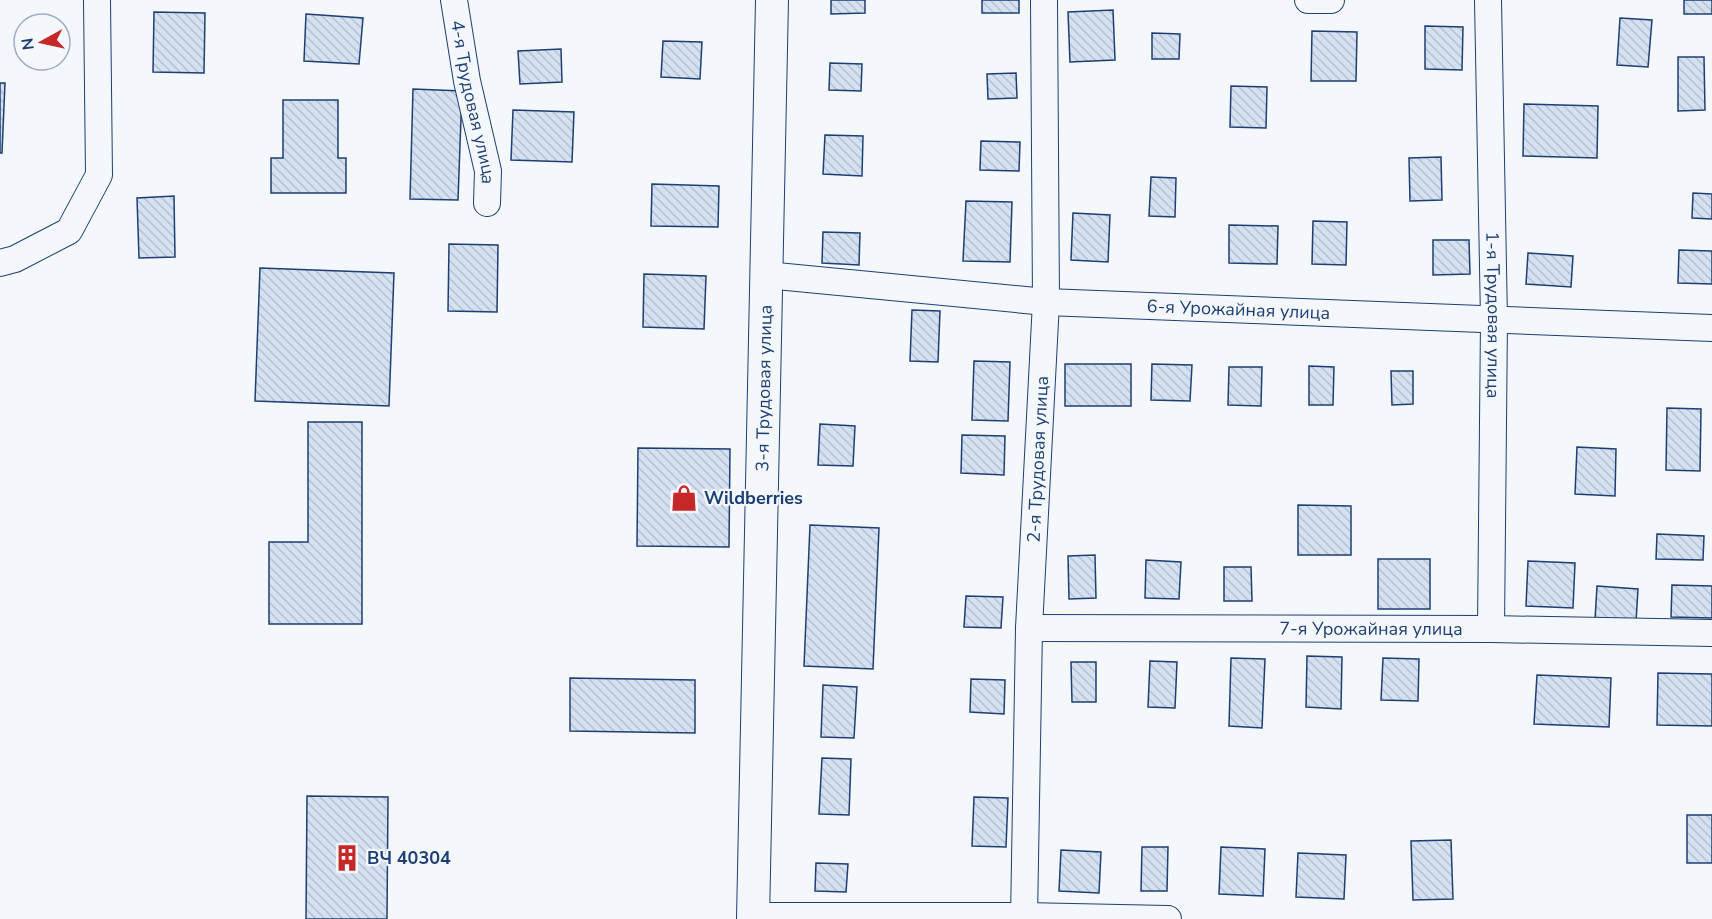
<svg xmlns="http://www.w3.org/2000/svg" width="1712" height="919" viewBox="0 0 1712 919" font-family="'Nunito Sans',sans-serif">
  <style>
    .building { fill: url(#building-back-hatch); stroke: #1d3f73; stroke-width: 1.5 }
    .lines { fill: none; stroke-linecap: round; stroke-linejoin: round }
    .minor-casing { stroke: #1d3f73; stroke-width: 28 }
    .tertiary-casing { stroke: #1d3f73; stroke-width: 34 }
    .minor { stroke: #f4f7fb; stroke-width: 26 }
    .tertiary { stroke: #f4f7fb; stroke-width: 32 }
    .labels { text-anchor: middle; stroke-width: 4.5; stroke-linejoin: round; paint-order: stroke }
    .street-label { font-size: 18px; fill: #1d3f73; stroke: #f4f7fb }
    .poi-label { font-size: 18px; font-weight: bold; fill: #1d3f73; stroke: #f4f7fb; text-anchor: start }
  </style>
  <defs>
    <pattern id="building-back-hatch" width="6" height="6" patternUnits="userSpaceOnUse" patternTransform="scale(1.5)"><rect width="6" height="6" fill="#d5e0f0"/><path d="M-1 5l2 2M0 0l6 6M5-1l2 2" fill="none" stroke="#b6c1d1"/></pattern>
  </defs>
  <rect width="100%" height="100%" fill="#f4f7fb"/>
  <!-- building -->
  <g class="building">
    <polygon points="831,0 865,0 865,13 831,14"/>
    <rect x="982" y="0" width="37" height="13"/>
    <rect x="1684" y="0" width="28" height="14"/>
    <polygon points="1113,10 1115,60 1070,62 1068,12"/>
    <polygon points="154,12 205,13 204,73 153,72"/>
    <polygon points="306,14 363,18 359,64 304,61"/>
    <polygon points="1620,18 1652,20 1648,67 1617,65"/>
    <polygon points="1425,26 1463,27 1462,70 1425,69"/>
    <polygon points="1312,31 1357,32 1356,81 1311,81"/>
    <polygon points="1152,33 1180,34 1179,59 1152,59"/>
    <polygon points="663,41 702,42 700,79 661,77"/>
    <polygon points="561,49 562,82 520,84 518,51"/>
    <polygon points="1678,57 1704,57 1705,110 1678,111"/>
    <polygon points="830,63 862,64 861,91 829,90"/>
    <polygon points="1016,73 1017,98 988,99 987,74"/>
    <polygon points="0,83 5,83 2,153 0,153"/>
    <polygon points="1231,86 1267,87 1266,128 1230,127"/>
    <polygon points="413,89 462,91 458,200 410,199"/>
    <polygon points="283,100 338,100 338,158 346,158 346,193 271,193 271,158 283,158"/>
    <polygon points="1524,104 1598,106 1597,158 1523,156"/>
    <polygon points="513,110 574,112 572,162 511,160"/>
    <polygon points="825,135 863,136 862,176 823,174"/>
    <polygon points="981,141 1020,142 1019,171 980,170"/>
    <polygon points="1441,157 1442,200 1410,201 1409,158"/>
    <polygon points="1151,177 1176,178 1175,217 1149,216"/>
    <polygon points="652,184 719,186 718,227 651,226"/>
    <polygon points="1693,193 1712,194 1712,219 1692,218"/>
    <polygon points="174,196 175,257 139,258 137,198"/>
    <polygon points="966,201 1012,202 1010,262 963,261"/>
    <polygon points="1073,213 1110,215 1108,262 1071,260"/>
    <polygon points="1313,221 1347,222 1346,265 1312,264"/>
    <polygon points="1229,225 1278,226 1277,264 1229,263"/>
    <polygon points="823,232 860,233 859,265 822,263"/>
    <polygon points="1433,240 1469,240 1470,274 1433,275"/>
    <polygon points="449,244 498,245 497,312 448,311"/>
    <polygon points="1679,250 1712,251 1712,284 1678,283"/>
    <polygon points="1528,253 1573,256 1571,287 1526,284"/>
    <polygon points="260,268 394,273 389,406 255,401"/>
    <polygon points="644,274 706,276 704,329 643,327"/>
    <polygon points="912,310 940,311 938,362 910,361"/>
    <polygon points="974,361 1010,362 1008,421 972,420"/>
    <rect x="1065" y="364" width="66" height="42"/>
    <polygon points="1152,364 1192,365 1190,401 1151,400"/>
    <polygon points="1309,366 1334,367 1333,405 1309,405"/>
    <polygon points="1229,367 1262,367 1261,406 1228,405"/>
    <polygon points="1391,371 1413,371 1413,404 1392,405"/>
    <polygon points="1667,408 1701,409 1700,471 1666,470"/>
    <polygon points="308,422 362,422 362,624 269,624 269,542 308,542"/>
    <polygon points="820,424 855,426 853,466 818,465"/>
    <polygon points="962,435 1005,436 1004,475 961,473"/>
    <polygon points="1577,447 1616,449 1615,496 1575,494"/>
    <polygon points="638,448 730,449 729,547 637,546"/>
    <polygon points="1298,505 1351,506 1351,555 1298,555"/>
    <polygon points="810,525 879,528 873,669 804,666"/>
    <polygon points="1657,534 1704,536 1703,560 1656,559"/>
    <polygon points="1095,555 1096,598 1069,599 1068,556"/>
    <rect x="1378" y="559" width="52" height="50"/>
    <polygon points="1146,560 1181,562 1179,599 1145,598"/>
    <polygon points="1528,561 1575,563 1573,608 1526,606"/>
    <polygon points="1224,567 1251,567 1252,601 1224,601"/>
    <polygon points="1672,585 1712,586 1712,618 1671,617"/>
    <polygon points="1597,586 1638,589 1636,622 1595,620"/>
    <polygon points="966,596 1003,597 1001,628 964,627"/>
    <polygon points="1307,656 1342,657 1341,709 1306,707"/>
    <polygon points="1231,658 1265,659 1262,728 1229,726"/>
    <polygon points="1383,658 1419,659 1418,701 1381,700"/>
    <polygon points="1150,661 1177,662 1175,708 1148,707"/>
    <polygon points="1071,662 1096,662 1096,702 1072,702"/>
    <polygon points="1658,673 1712,674 1712,726 1657,725"/>
    <polygon points="1537,675 1611,678 1609,727 1534,724"/>
    <polygon points="570,678 695,680 695,733 570,731"/>
    <polygon points="971,679 1005,680 1004,714 970,712"/>
    <polygon points="823,685 857,687 854,738 821,737"/>
    <polygon points="822,758 851,759 849,815 819,814"/>
    <polygon points="307,796 388,797 387,919 306,919"/>
    <polygon points="974,797 1008,798 1006,847 972,846"/>
    <rect x="1687" y="815" width="25" height="48"/>
    <polygon points="1451,840 1453,899 1413,900 1411,841"/>
    <polygon points="1142,847 1168,847 1167,891 1141,891"/>
    <polygon points="1221,847 1265,849 1263,896 1219,894"/>
    <polygon points="1061,850 1101,852 1099,893 1059,891"/>
    <polygon points="1298,853 1346,855 1344,899 1296,897"/>
    <polygon points="816,863 848,864 846,892 815,891"/>
  </g>
  <g class="lines">
    <defs>
      <g id="minor">
        <path id="s1" d="M 454,0 L 467,81 L 488,171 L 487,203"/>
        <polyline points="1308,0 1331,0"/>
        <path id="s2" d="M 1488,0 L 1494,320 L 1491,629"/>
        <polyline points="0,263 15,259 69,231 99,175 97,0"/>
        <path id="s3" d="M 766,275 L 1046,302 L 1712,328"/>
        <path id="s4" d="M 1029,628 L 1491,629 L 1712,633"/>
        <polyline points="753,916 1024,916 1168,919"/>
        <path id="s5" d="M 1024,919 L 1029,628 L 1046,302 L 1044,0"/>
      </g>
      <g id="tertiary">
        <path id="s6" d="M 753,919 L 772,0"/>
      </g>
    </defs>
    <!-- minor casing -->
    <use href="#minor" class="minor-casing"/>
    <!-- tertiary casing -->
    <use href="#tertiary" class="tertiary-casing"/>
    <!-- minor -->
    <use href="#minor" class="minor"/>
    <!-- tertiary -->
    <use href="#tertiary" class="tertiary"/>
  </g>
  <!-- icons -->
  <defs>
    <symbol id="shop-bare" viewBox="-9 -9 18 18"><path d="M-5-2.5h2.3a2.7 3.5 0 0 1 5.4 0H5L5.5 6h-11ZM-1.5-2.5h3a1.5 2.3 0 0 0-3 0Z" fill="#c62828" stroke="#f4f7fb" stroke-width="2.5" paint-order="stroke"/></symbol>
    <symbol id="building-bare" viewBox="-9 -9 18 18"><path d="M-4-6H4V6H1V3H-1V6H-4ZM-2.5-4.3h1.7v1.8h-1.7ZM.8-4.3h1.7v1.8H.8ZM-2.5-1h1.7V.8h-1.7ZM.8-1h1.7V.8H.8Z" fill="#c62828" stroke="#f4f7fb" stroke-width="2.5" paint-order="stroke"/></symbol>
  </defs>
  <g fill-rule="evenodd">
    <use href="#shop-bare" x="665" y="479" width="38" height="38"/>
    <use href="#building-bare" x="328" y="839" width="38" height="38"/>
  </g>
  <g class="labels">
    <!-- street labels -->
    <g class="street-label">
      <text dy="6" stroke="none"><textPath href="#s1" startOffset="104">4-я Трудовая улица</textPath></text>
      <text dy="6" stroke="none"><textPath href="#s3" startOffset="474">6-я Урожайная улица</textPath></text>
      <text dy="6" stroke="none"><textPath href="#s2" startOffset="315">1-я Трудовая улица</textPath></text>
      <text dy="6" stroke="none"><textPath href="#s6" startOffset="531">3-я Трудовая улица</textPath></text>
      <text dy="6" stroke="none"><textPath href="#s5" startOffset="460">2-я Трудовая улица</textPath></text>
      <text dy="6" stroke="none"><textPath href="#s4" startOffset="342">7-я Урожайная улица</textPath></text>
    </g>
    <!-- poi labels -->
    <g class="poi-label">
      <text x="704" y="504">Wildberries</text>
      <text x="367" y="864">ВЧ 40304</text>
    </g>
  </g>
  <!-- north arrow -->
  <g transform="translate(42 42) rotate(262)"><circle r="28" fill="#f4f7fb" stroke="#9eadc5" stroke-width="1.5"/>
  <path d="M0-4.5L10 22L0 15L-10 22Z" fill="#c62828"/>
  <text y="-9" font-size="16" font-weight="bold" text-anchor="middle" fill="#1d3f73">N</text>
  </g>
</svg>
